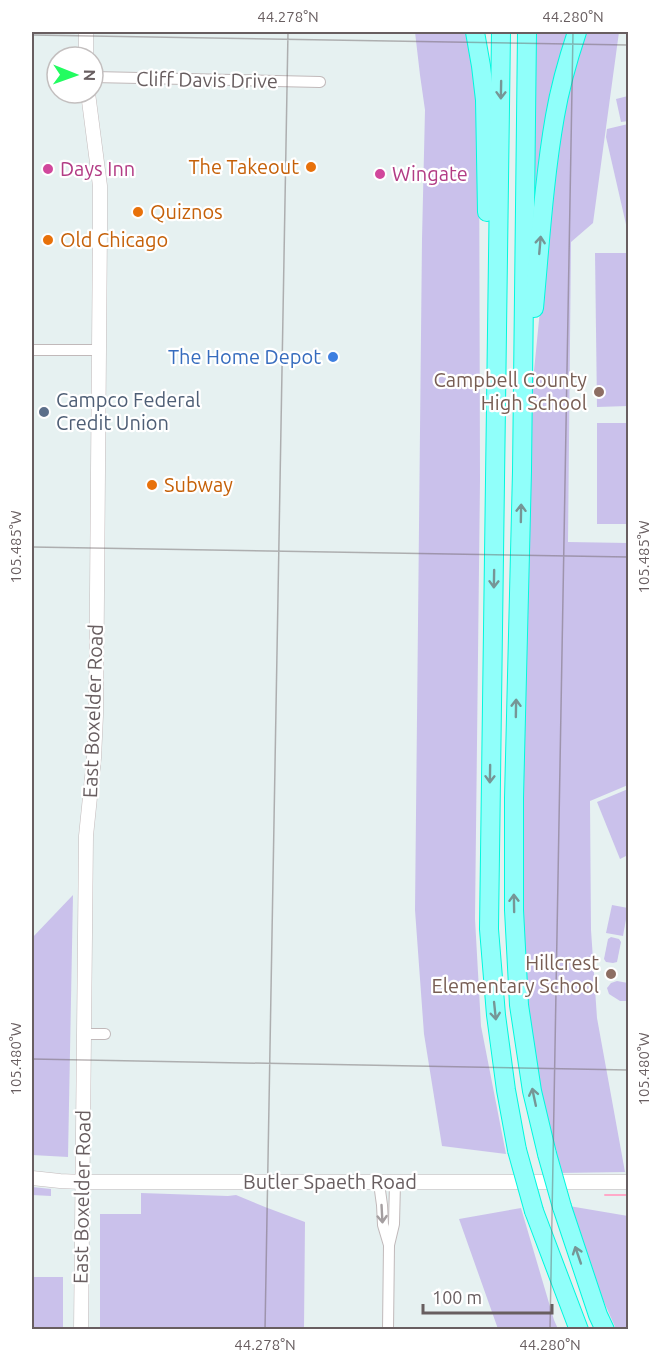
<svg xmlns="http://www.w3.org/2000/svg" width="660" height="1361" viewBox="0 0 660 1361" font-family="Ubuntu,sans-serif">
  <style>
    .green { fill: #cac1eb }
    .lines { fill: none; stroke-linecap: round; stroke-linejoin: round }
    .stream { stroke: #ffa9c8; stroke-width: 2 }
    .minor-casing { stroke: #c1b9ba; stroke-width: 12 }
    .secondary-casing { stroke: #c3babb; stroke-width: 15 }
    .motorway-casing { stroke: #00f8de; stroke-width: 20 }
    .minor { stroke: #fff; stroke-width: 10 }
    .secondary { stroke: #fff; stroke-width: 14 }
    .motorway { stroke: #90fffa; stroke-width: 18 }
    .motorway-bridge-casing { stroke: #00f8de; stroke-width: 20; stroke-linecap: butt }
    .motorway-bridge { stroke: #90fffa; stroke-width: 18 }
    .oneway { stroke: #769696 }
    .oneway2 { stroke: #a49ea0 }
    .ticks { fill: none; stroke: #685e60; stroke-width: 1.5; stroke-opacity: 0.45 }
    .food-dot { fill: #e8710a; stroke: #fff; stroke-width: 2 }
    .hotel-dot { fill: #d1479c; stroke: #fff; stroke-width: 2 }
    .shop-dot { fill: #3f7fe0; stroke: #fff; stroke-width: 2 }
    .education-dot { fill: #8d6e63; stroke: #fff; stroke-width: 2 }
    .service-dot { fill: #5c6f8a; stroke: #fff; stroke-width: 2 }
    .labels { text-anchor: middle; stroke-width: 4.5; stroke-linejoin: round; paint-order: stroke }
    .street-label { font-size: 20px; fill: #685e60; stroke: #fff }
    .food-label { font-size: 20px; fill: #c56008; stroke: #fff; text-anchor: start }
    .hotel-label { font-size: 20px; fill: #b23c85; stroke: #fff; text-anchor: start }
    .shop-label { font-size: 20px; fill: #366cbe; stroke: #fff; text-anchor: end }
    .education-label { font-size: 20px; fill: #785e54; stroke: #fff; text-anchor: end }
    .service-label { font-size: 20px; fill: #4e5e75; stroke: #fff; text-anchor: start }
    .neatline { fill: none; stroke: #685e60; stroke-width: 2 }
    .ticks-label { font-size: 15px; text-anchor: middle; fill: #685e60 }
  </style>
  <rect width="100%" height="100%" fill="#e6f1f1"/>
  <!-- green -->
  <g class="green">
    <polygon points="415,32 468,32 479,100 480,480 475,919 481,1026 506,1154 442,1146 424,1034 415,910 422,239 425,110 420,75"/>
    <polygon points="533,32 568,32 550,91 542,152 533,241"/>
    <polygon points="584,32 619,32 593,223 571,242 568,542 628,543 628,785 590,801 591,930 597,1018 625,1172 558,1173 539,1090 527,1002 522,898 528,432 557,137"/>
    <polygon points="628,96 628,121 621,122 616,99"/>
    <polygon points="628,124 628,233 606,137 607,129"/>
    <polygon points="595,253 628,253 628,406 597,407"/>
    <rect x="597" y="423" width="31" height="101"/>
    <polygon points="628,789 628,855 620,859 597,802"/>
    <polygon points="73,895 68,1157 32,1155 32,938"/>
    <polygon points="612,905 628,908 623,936 606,933"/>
    <polygon points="611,937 619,939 621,942 617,962 613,963 606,962 604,959 608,939"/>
    <polygon points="617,981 628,983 628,1001 620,1001 609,994 607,988 611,983"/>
    <polygon points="32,1187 51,1189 51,1196 32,1195"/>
    <polygon points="141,1193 228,1196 236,1195 265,1207 305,1222 304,1329 100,1329 100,1214 141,1214"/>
    <polygon points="569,1206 628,1216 628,1329 616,1329 597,1286"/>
    <polygon points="521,1208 554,1320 558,1329 498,1329 459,1219"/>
    <rect x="32" y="1277" width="31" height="52"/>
  </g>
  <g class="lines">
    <!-- stream -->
    <polyline class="stream" points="605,1195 628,1195"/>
    <defs>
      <g id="minor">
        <polyline points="93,77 320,82"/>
        <polyline points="32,350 99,350"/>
        <polyline points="84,1034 105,1034"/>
        <polyline points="379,1183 382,1205 383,1225 389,1245"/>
        <polyline points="388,1330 389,1245 394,1224 395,1183"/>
      </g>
      <g id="secondary">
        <polyline points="86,57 86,32"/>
        <polyline points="32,1178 60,1181 82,1182 628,1182"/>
        <polyline points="81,1330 86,836 94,758 96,715 100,228 100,186 88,93"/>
      </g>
      <g id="motorway">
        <polyline points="475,32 481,66 485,100 487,212"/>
        <polyline points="501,32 489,929 496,1015 506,1090 517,1150"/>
        <polyline points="527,32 522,471 514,798 514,910 519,1005 532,1091 547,1154"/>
        <path d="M 534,308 C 540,244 544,179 555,116 C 560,87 568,59 577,32"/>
        <polyline points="562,1207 598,1315 605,1330"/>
        <polyline points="534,1211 579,1330"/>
      </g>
    </defs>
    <!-- minor casing -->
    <use href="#minor" class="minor-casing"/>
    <!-- secondary casing -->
    <use href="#secondary" class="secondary-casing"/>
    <!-- motorway casing -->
    <use href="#motorway" class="motorway-casing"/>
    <!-- minor -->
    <use href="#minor" class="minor"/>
    <!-- secondary -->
    <use href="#secondary" class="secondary"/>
    <!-- motorway -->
    <use href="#motorway" class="motorway"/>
    <defs>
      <g id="motorway-bridge">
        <polyline points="517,1150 534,1211"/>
        <polyline points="547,1154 562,1207"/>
      </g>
    </defs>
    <!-- motorway-bridge casing -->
    <use href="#motorway-bridge" class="motorway-bridge-casing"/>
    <!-- motorway-bridge -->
    <use href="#motorway-bridge" class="motorway-bridge"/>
  </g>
  <!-- one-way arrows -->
  <defs><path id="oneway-shaft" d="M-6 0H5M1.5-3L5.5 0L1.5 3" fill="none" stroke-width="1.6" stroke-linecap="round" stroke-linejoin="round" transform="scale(1.5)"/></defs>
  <g class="oneway">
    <use href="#oneway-shaft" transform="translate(501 90) rotate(91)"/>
    <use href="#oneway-shaft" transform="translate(540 245) rotate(-85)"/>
    <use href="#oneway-shaft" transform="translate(521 513) rotate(-89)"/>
    <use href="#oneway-shaft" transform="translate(494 579) rotate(91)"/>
    <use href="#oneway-shaft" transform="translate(516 708) rotate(-89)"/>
    <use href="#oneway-shaft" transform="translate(490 774) rotate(91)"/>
    <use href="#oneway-shaft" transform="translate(514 903) rotate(-91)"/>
    <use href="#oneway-shaft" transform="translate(495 1011) rotate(84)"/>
    <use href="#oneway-shaft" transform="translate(534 1097) rotate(-102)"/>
    <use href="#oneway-shaft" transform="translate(578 1255) rotate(-109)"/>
  </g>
  <use class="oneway2" href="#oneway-shaft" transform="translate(382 1214) rotate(87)"/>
  <!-- ticks -->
  <path class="ticks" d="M 32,35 L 628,45M 32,547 L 628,557M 32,1059 L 628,1070M 265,1330 L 288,32M 550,1330 L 573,32"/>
  <!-- markers -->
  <g class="food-dot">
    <circle cx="311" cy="167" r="6"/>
    <circle cx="138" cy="212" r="6"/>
    <circle cx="48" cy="240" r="6"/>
    <circle cx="152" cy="485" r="6"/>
  </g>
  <g class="hotel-dot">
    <circle cx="48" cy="169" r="6"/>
    <circle cx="380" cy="174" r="6"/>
  </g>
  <circle class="shop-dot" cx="333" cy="357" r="6"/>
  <g class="education-dot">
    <circle cx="599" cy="392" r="6"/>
    <circle cx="611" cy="974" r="6"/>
  </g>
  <circle class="service-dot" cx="44" cy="412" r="6"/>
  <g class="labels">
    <!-- street labels -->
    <g class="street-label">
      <text transform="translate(207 80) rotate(1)" y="7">Cliff Davis Drive</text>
      <text transform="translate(93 711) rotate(-88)" y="7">East Boxelder Road</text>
      <text x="330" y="1189">Butler Spaeth Road</text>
      <text transform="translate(82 1197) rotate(-89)" y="7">East Boxelder Road</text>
    </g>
    <!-- food labels -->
    <g class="food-label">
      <text x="299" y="174" text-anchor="end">The Takeout</text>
      <text x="150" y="219">Quiznos</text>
      <text x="60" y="247">Old Chicago</text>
      <text x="164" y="492">Subway</text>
    </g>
    <!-- hotel labels -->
    <g class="hotel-label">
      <text x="60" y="176">Days Inn</text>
      <text x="392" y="181">Wingate</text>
    </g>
    <!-- shop labels -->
    <g class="shop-label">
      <text x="321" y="364">The Home Depot</text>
    </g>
    <!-- education labels -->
    <g class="education-label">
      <text x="587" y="387">Campbell County<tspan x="587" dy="23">High School</tspan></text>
      <text x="599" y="970">Hillcrest<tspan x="599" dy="23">Elementary School</tspan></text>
    </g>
    <!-- service labels -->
    <g class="service-label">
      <text x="56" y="407">Campco Federal<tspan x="56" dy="23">Credit Union</tspan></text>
    </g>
  </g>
  <!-- border -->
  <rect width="660" height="1361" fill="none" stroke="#ffffff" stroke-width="66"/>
  <!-- north arrow -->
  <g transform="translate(75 75) rotate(91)"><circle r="28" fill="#ffffff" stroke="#c3bfbf" stroke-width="1.5"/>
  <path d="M0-4.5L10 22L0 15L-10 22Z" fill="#22fc60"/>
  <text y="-9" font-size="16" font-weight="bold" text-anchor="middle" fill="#685e60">N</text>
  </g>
  <!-- scale -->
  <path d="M423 1304v9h129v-9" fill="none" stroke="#685e60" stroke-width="3"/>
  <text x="432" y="1304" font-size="18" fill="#685e60" stroke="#ffffff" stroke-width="4.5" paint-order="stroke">100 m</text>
  <rect x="33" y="33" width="594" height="1295" class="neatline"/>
  <g class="ticks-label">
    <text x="288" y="22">44.278°N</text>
    <text x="573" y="22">44.280°N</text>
    <text transform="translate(16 547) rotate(-90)" y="5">105.485°W</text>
    <text transform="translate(644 557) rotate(-90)" y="5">105.485°W</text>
    <text transform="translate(16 1059) rotate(-90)" y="5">105.480°W</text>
    <text transform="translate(644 1069) rotate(-90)" y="5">105.480°W</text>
    <text x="265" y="1350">44.278°N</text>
    <text x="550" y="1350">44.280°N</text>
  </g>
</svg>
